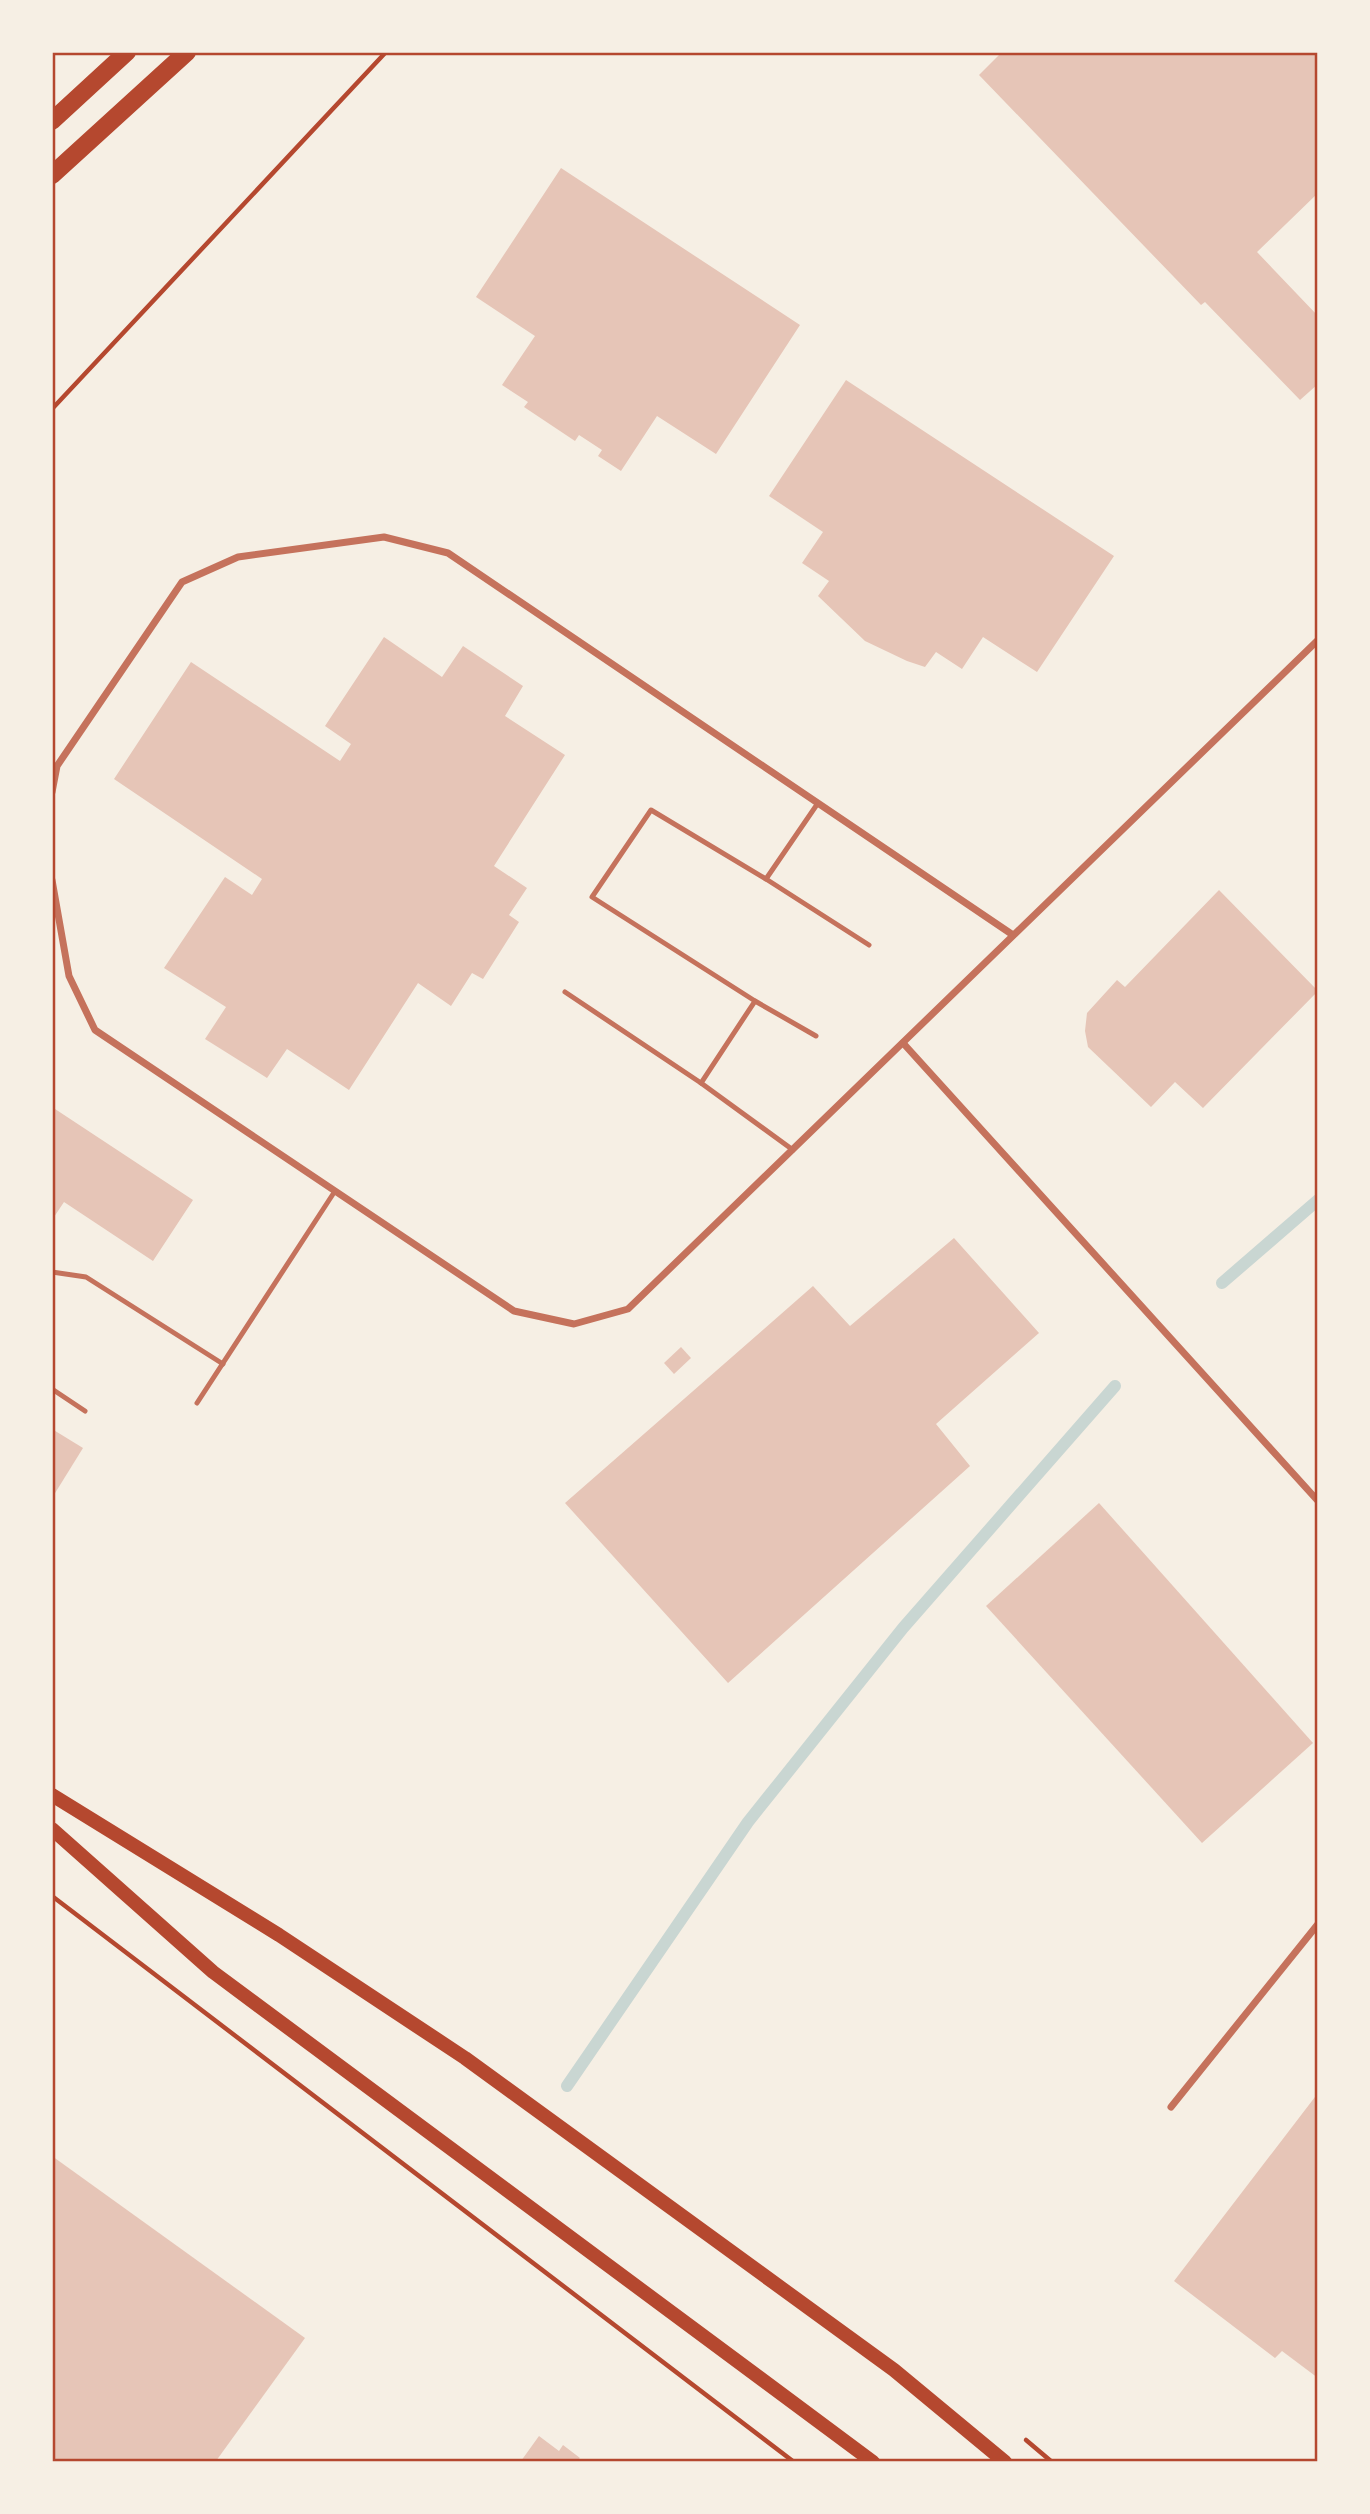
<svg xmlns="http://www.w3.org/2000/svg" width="1370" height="2514" viewBox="0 0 1370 2514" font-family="'Roboto Serif',serif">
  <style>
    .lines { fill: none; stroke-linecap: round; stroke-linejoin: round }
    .stream { stroke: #c9d6d2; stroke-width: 12 }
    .building { fill: #e6c5b7 }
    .path { stroke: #b5482f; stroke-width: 4.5 }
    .service { stroke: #c5725c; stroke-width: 5 }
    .minor { stroke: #c5725c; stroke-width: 7 }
    .secondary { stroke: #b5482f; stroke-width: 14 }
    .primary { stroke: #b5482f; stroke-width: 18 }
    .neatline { fill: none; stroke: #b5482f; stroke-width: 2.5 }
  </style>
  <rect width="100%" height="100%" fill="#f6efe4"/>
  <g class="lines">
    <!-- stream -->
    <g class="stream">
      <polyline points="1222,1283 1318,1200"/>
      <polyline points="567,2086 748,1822 903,1628 1115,1386"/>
    </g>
  </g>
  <!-- building -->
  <g class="building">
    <polygon points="1002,52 1318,52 1318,193 1257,252 1318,316 1318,384 1300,400 1205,302 1201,305 979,75"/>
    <polygon points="561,168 800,325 716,454 657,416 621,471 598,456 602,450 579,435 575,441 524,407 528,402 502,385 535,336 476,297"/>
    <polygon points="846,380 1114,556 1037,672 983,637 962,669 936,652 925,667 907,661 865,641 818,596 829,581 802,563 823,532 769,496"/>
    <polygon points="384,637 442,677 463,646 523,686 505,716 565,755 494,866 527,888 509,915 519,922 483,979 472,973 451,1006 418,983 349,1090 287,1049 267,1078 205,1039 226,1007 164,968 225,877 252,895 262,879 114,779 191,662 340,761 351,744 325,726"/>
    <polygon points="1219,890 1318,991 1203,1108 1175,1082 1151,1107 1088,1047 1085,1031 1087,1013 1117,980 1125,987"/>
    <polygon points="52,1107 193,1200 153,1261 64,1202 52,1220"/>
    <polygon points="954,1238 1039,1333 936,1424 970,1466 728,1683 565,1503 813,1286 850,1326"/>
    <polygon points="681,1347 691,1358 674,1374 664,1363"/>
    <polygon points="52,1429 83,1448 52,1498"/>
    <polygon points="1099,1503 1313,1743 1202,1843 986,1606"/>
    <polygon points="1318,2093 1318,2378 1282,2351 1275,2358 1174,2281"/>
    <polygon points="52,2156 305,2338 216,2461 52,2461"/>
    <polygon points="539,2436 559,2451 563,2445 580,2458 577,2461 521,2461"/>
  </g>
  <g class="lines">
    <!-- path -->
    <g class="path">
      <polyline points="52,409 386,52"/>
      <polyline points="52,1896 794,2462"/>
      <polyline points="1026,2440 1052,2462"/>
    </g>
    <!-- service -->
    <g class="service">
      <polyline points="766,879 869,945"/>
      <polyline points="565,992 701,1083"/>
      <polyline points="755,1001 816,1036"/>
      <polyline points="793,1150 701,1083 755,1001 592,897 651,810 766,879 818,803"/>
      <polyline points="52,1272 86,1277 223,1364"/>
      <polyline points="52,1389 85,1411"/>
      <polyline points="197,1403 335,1191"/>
    </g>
    <!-- minor -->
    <g class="minor">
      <polyline points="52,792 57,766 182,582 238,557 384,537 448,553 1013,935"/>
      <polyline points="52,880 69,976 95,1030 514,1311 574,1324 628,1309 1318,640"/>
      <polyline points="903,1043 1318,1501"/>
      <polyline points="1171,2107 1318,1924"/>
    </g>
    <!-- secondary -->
    <g class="secondary">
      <polyline points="52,1795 279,1935 465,2058 894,2370 1005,2462"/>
      <polyline points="52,1829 213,1972 873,2462"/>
    </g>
    <!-- primary -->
    <g class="primary">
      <polyline points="52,121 127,52"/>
      <polyline points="52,175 187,52"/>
    </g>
  </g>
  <!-- border -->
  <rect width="1370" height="2514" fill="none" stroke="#f6efe4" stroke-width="108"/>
  <rect x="54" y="54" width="1262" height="2406" class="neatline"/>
</svg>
